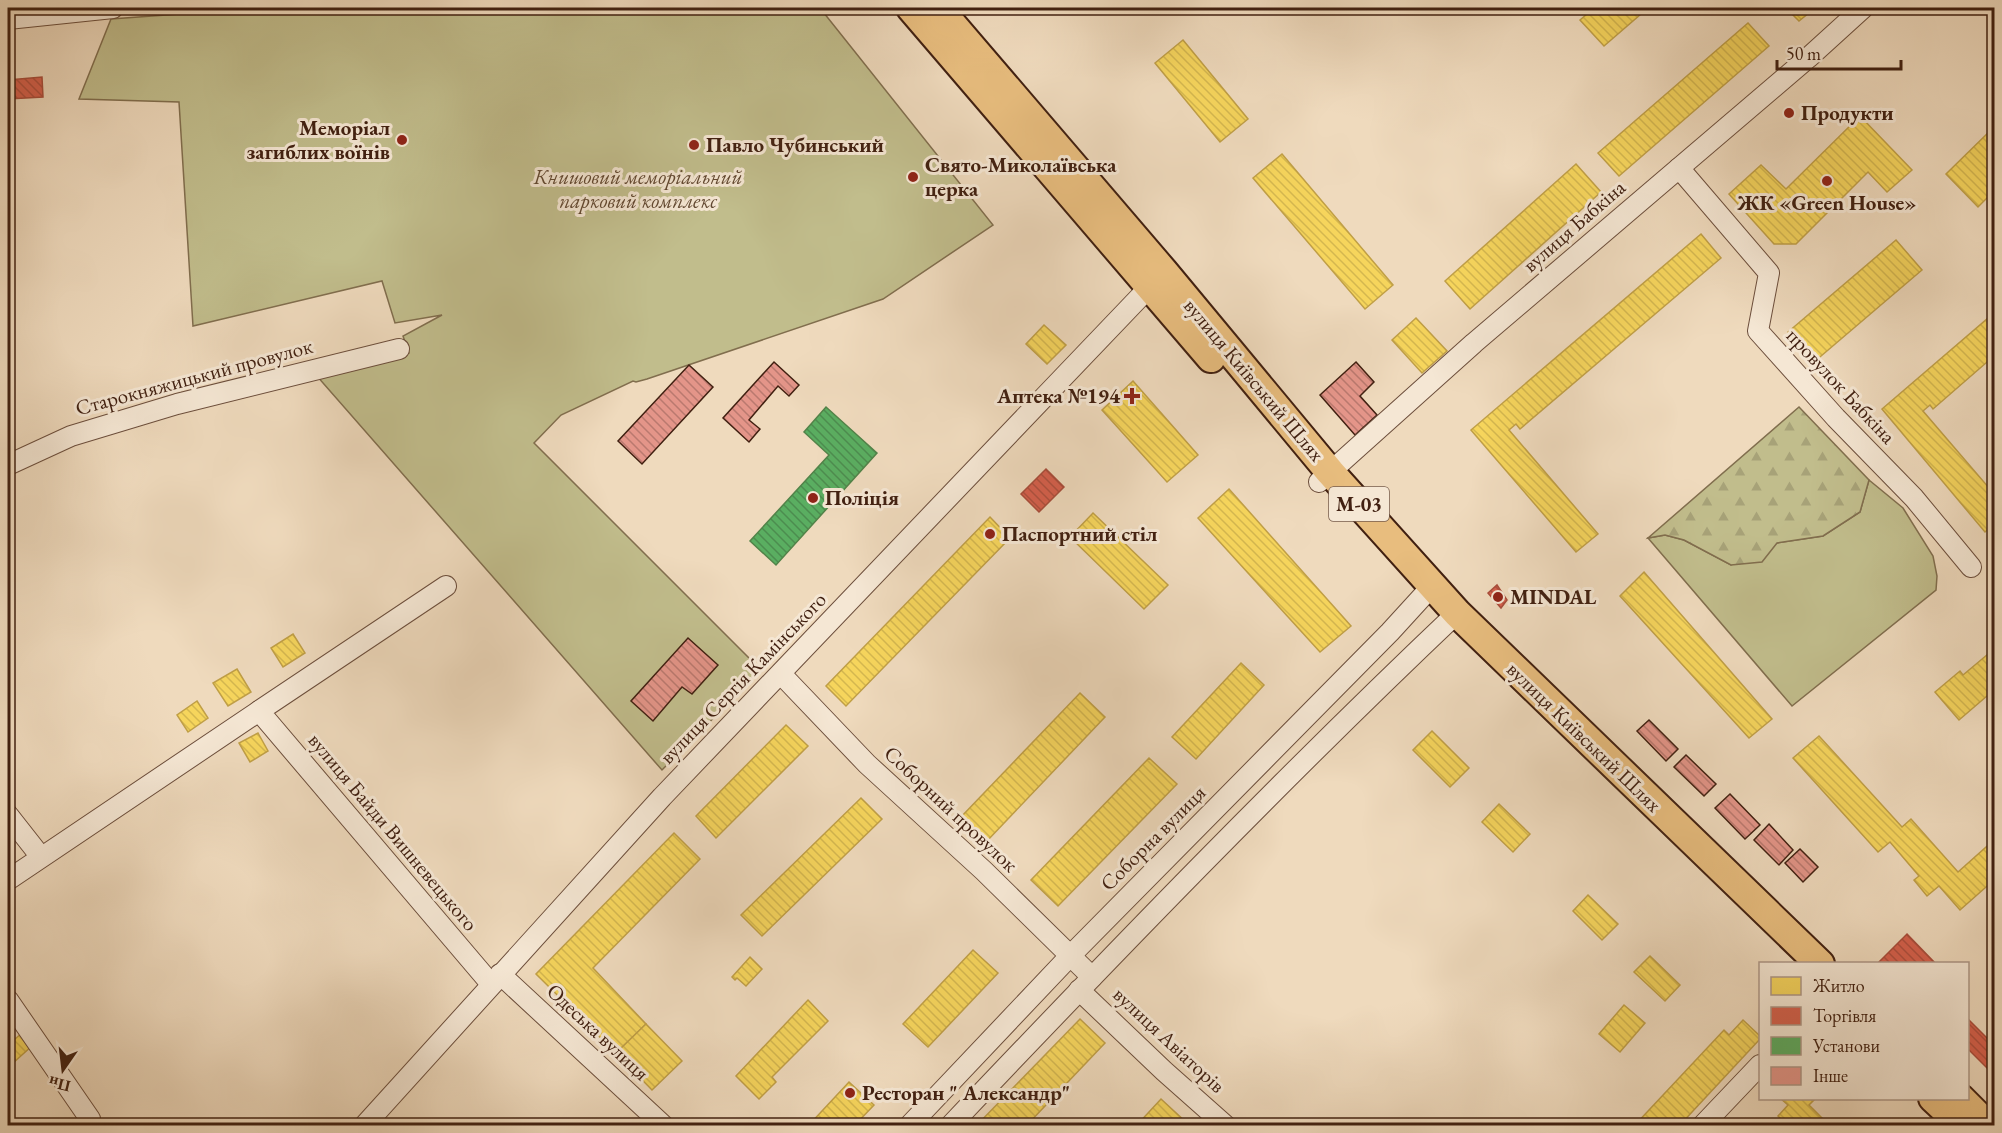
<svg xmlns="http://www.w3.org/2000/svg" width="2002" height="1133" viewBox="0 0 2002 1133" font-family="'EB Garamond',serif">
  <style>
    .green { fill: #c1bd8c; stroke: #816e4e; stroke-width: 1.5 }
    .forest { fill: url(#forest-firs); stroke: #816e4e; stroke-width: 1.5 }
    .homes { fill: url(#homes-back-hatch); stroke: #c09f46; stroke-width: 1.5 }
    .shops { fill: url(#shops-back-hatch); stroke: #a94d3b; stroke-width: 1.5 }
    .public { fill: url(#public-back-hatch); stroke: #528349; stroke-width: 1.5 }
    .building { fill: url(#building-back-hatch); stroke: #412011; stroke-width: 1.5 }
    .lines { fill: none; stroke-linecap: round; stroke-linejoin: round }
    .minor-casing { stroke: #6c4e3c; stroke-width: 22 }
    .highway-casing { stroke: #412011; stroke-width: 32 }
    .minor { stroke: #f5e7d4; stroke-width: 20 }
    .highway { stroke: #e8bd7e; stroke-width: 28 }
    .poi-dot { fill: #8f2418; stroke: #f5e7d4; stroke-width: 2 }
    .labels { text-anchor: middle; stroke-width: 6; stroke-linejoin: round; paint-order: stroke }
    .shield { fill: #f5e7d4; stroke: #775c4c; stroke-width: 1.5 }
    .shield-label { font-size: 20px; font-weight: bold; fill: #412011 }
    .poi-label { font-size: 21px; font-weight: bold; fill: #412011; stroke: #f5e7d4; text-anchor: start }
    .park-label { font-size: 21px; font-style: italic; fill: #614730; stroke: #f5e7d4 }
    .street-label { font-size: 21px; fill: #412011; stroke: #f5e7d4 }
  </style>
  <defs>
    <pattern id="forest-firs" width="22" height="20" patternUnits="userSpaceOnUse" patternTransform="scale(1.5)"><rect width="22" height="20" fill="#c1bd8c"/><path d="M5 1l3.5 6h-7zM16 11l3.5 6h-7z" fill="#a7a278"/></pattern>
    <pattern id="homes-back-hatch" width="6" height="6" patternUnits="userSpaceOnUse" patternTransform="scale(1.5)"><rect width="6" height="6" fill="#f6d55c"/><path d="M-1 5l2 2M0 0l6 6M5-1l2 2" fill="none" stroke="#d4b74f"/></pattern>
    <pattern id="shops-back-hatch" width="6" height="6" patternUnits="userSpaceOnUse" patternTransform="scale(1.5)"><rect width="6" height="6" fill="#d6604d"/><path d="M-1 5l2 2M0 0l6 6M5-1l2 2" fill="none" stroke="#af4f3f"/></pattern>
    <pattern id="public-back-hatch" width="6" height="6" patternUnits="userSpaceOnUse" patternTransform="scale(1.5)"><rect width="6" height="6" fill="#5aae61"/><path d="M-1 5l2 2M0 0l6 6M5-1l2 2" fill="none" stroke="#4c8d4f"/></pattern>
    <pattern id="building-back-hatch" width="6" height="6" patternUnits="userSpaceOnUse" patternTransform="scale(1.5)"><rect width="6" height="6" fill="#e49589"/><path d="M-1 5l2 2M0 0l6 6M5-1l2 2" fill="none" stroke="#ba796f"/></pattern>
  </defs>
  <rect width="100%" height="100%" fill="#efdabd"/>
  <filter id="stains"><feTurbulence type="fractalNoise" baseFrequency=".00333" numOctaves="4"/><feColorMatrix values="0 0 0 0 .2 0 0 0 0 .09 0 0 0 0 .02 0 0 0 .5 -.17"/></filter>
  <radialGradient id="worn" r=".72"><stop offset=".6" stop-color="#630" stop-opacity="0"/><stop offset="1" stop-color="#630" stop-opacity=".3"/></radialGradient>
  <!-- green -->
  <g class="green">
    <polygon points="263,8 820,8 993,225 883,299 647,379 636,382 633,381 561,415 534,443 761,670 662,770 316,375 409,353 403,336 442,315 395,323 382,281 193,326 179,102 79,99 111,19"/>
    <polygon points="1869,480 1903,508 1933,556 1937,576 1936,590 1792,706 1648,538 1665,535 1684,540 1731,565 1777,543 1823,536 1860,512"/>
  </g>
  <!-- forest -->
  <polygon class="forest" points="1799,407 1869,480 1860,512 1823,536 1777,543 1762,562 1731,565 1684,540 1665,535 1648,538"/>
  <!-- homes -->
  <g class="homes">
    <polygon points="1594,8 1648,8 1604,46 1580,20"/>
    <polygon points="1786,8 1815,8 1799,21"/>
    <polygon points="1748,23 1769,46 1619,176 1598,153"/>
    <polygon points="1183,40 1248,119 1220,142 1155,63"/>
    <polygon points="1860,116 1912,170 1887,192 1868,172 1796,244 1774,244 1729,194 1761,165 1786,189"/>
    <polygon points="1994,127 1994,191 1978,207 1946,174"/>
    <polygon points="1282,154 1393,285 1365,309 1253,178"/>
    <polygon points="1576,164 1601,192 1470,309 1445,281"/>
    <polygon points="1701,234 1721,258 1520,429 1516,424 1509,430 1598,534 1576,552 1471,430"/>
    <polygon points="1896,240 1922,270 1814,362 1788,332"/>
    <polygon points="1994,313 1994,356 1933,409 1930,405 1923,411 1989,488 1994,483 1994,524 1985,532 1882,409"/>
    <polygon points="1416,318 1447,351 1422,373 1392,340"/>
    <polygon points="1044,325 1066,345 1047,364 1026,344"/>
    <polygon points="1133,381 1198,455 1167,482 1102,410"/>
    <polygon points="1229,489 1351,626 1320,652 1198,518"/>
    <polygon points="1093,513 1168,585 1144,609 1070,537"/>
    <polygon points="990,517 1010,538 846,706 826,686"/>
    <polygon points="1644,572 1772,719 1749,738 1620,596"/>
    <polygon points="293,634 305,653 283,667 271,648"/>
    <polygon points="1994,649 1994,690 1959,720 1935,692 1960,671 1963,675"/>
    <polygon points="1241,663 1264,685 1196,759 1172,737"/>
    <polygon points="237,669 251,692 228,706 213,683"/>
    <polygon points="1080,693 1105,717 987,841 961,817"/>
    <polygon points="197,701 208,718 188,732 177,715"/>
    <polygon points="786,725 808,746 716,838 696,816"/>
    <polygon points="1432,731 1469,768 1450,787 1413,750"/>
    <polygon points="258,733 268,751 250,762 239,743"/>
    <polygon points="1819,736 1902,827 1911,819 1958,872 1994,840 1994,880 1960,910 1939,886 1927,896 1914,880 1919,876 1890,842 1878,852 1793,758"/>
    <polygon points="1149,758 1177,784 1058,906 1031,880"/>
    <polygon points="861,798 882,819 762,936 741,915"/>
    <polygon points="1499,804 1530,834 1513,852 1482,822"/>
    <polygon points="674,833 700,859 593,968 646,1024 616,1053 536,974"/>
    <polygon points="1588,895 1618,924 1602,940 1573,911"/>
    <polygon points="973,950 998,973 928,1047 903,1024"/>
    <polygon points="1650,956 1680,985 1665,1001 1634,972"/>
    <polygon points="750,957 762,969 746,986 737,978 735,980 732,977"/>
    <polygon points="808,1000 828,1021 772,1077 776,1082 759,1099 736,1076"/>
    <polygon points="1624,1005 1645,1023 1620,1052 1599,1034"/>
    <polygon points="1080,1019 1105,1043 1026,1126 976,1126"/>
    <polygon points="1743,1020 1760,1036 1760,1039 1679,1126 1634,1126 1724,1030 1729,1035"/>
    <polygon points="646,1024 682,1061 652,1090 616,1053"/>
    <polygon points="22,1033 33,1045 12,1064 8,1059 8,1045"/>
    <polygon points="849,1082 874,1105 854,1126 808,1126"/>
    <polygon points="1780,1098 1816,1098 1809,1105 1830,1126 1788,1126 1778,1116 1788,1105"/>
    <polygon points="1161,1099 1187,1123 1184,1126 1136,1126"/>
  </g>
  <!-- shops -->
  <g class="shops">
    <polygon points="42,77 43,97 8,99 8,80"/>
    <polygon points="1046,469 1064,487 1039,512 1021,494"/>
    <polygon points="1497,585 1507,600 1501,608 1488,593"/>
    <polygon points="1907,934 1936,964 1878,963"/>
    <polygon points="1968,1019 1994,1045 1994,1075 1968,1049"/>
  </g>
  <!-- public -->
  <polygon class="public" points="826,407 877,453 776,565 750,541 829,455 804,432"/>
  <!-- building -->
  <g class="building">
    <polygon points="774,362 799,385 789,396 778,386 749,420 760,429 749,442 723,418"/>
    <polygon points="1356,362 1374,382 1360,396 1377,415 1355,435 1320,395"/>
    <polygon points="689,365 713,387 642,464 618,441"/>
    <polygon points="688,638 718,665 692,694 682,687 653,721 631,701"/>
    <polygon points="1649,720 1678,749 1666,761 1637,731"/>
    <polygon points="1686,755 1716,784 1704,796 1674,767"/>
    <polygon points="1730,794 1760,825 1745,839 1715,808"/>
    <polygon points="1769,824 1793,850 1779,865 1754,840"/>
    <polygon points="1800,849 1818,867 1803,882 1785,863"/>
  </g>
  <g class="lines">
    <defs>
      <g id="minor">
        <polyline points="8,19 113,8"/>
        <polyline points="1679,168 1769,273 1758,331 1836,418 1914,498 1971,567"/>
        <polyline points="8,465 71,436 177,404 399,349"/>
        <polyline points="1319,482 1474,343 1808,58 1863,8"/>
        <polyline points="446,586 259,711 491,984"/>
        <polyline points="781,674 867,764 984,871 1092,977"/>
        <polyline points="8,815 41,857"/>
        <polyline points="8,880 259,711"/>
        <polyline points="500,974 664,1126"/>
        <polyline points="1079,990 1164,1071 1226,1126"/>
        <polyline points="8,1000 90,1119"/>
        <polyline points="364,1126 662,797 1158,278"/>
        <polyline points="909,1126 1070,956 1390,632 1432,586"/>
        <path d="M 950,1126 C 1116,951 1283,778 1457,613"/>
        <polyline points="1702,1126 1760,1065"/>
      </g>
      <g id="highway">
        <polyline points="911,8 1211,358"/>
        <polyline points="938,8 1164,272 1330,472 1457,613 1820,964"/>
        <polyline points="1933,1098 1963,1126"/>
        <polyline points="1960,1098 1988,1126"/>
      </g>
    </defs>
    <!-- minor casing -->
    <use href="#minor" class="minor-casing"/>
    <!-- highway casing -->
    <use href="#highway" class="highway-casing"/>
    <!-- minor -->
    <use href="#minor" class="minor"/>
    <!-- highway -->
    <use href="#highway" class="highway"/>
  </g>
  <!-- markers -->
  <g class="poi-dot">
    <circle cx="1789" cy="113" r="6"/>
    <circle cx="402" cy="140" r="6"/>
    <circle cx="694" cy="145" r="6"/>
    <circle cx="913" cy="177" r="6"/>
    <circle cx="1827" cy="181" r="6"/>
    <path d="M1129 387h6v6h6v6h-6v6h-6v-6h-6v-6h6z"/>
    <circle cx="813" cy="498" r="6"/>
    <circle cx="990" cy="534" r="6"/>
    <circle cx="1498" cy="597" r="6"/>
    <circle cx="850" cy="1093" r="6"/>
  </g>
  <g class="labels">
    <!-- shield labels -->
    <rect class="shield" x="1329" y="487" width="60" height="34" rx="4.5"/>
    <g class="shield-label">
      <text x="1359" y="511">М-03</text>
    </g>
    <!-- poi labels -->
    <g class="poi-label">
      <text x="1801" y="120">Продукти</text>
      <text x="390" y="135" text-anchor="end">Меморіал<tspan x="390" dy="24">загиблих воїнів</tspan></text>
      <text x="706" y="152">Павло Чубинський</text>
      <text x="925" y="172">Свято-Миколаївська<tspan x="925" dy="24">церка</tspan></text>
      <text x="1827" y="210" text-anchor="middle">ЖК «Green House»</text>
      <text x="1120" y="403" text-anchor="end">Аптека №194</text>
      <text x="825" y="505">Поліція</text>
      <text x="1002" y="541">Паспортний стіл</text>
      <text x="1510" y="604">MINDAL</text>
      <text x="862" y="1100">Ресторан " Александр"</text>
    </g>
    <!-- park labels -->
    <g class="park-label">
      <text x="638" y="184">Книшовий меморіальний<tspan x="638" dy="24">парковий комплекс</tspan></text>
    </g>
    <!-- street labels -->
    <g class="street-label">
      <text transform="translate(1574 226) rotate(-41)" y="7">вулиця Бабкіна</text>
      <text transform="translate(194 377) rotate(-15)" y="7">Старокняжицький провулок</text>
      <text transform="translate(1254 380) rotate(50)" y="7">вулиця Київський Шлях</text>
      <text transform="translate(1841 386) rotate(47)" y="7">провулок Бабкіна</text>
      <text transform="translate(743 678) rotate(-46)" y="7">вулиця Сергія Камінського</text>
      <text transform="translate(1584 737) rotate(44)" y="7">вулиця Київський Шлях</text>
      <text transform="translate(951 809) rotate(43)" y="7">Соборний провулок</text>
      <text transform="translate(393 832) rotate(50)" y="7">вулиця Байди Вишневецького</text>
      <text transform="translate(1153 838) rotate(-45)" y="7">Соборна вулиця</text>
      <text transform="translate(598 1032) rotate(43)" y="7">Одеська вулиця</text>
      <text transform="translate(1169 1040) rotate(43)" y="7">вулиця Авіаторів</text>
    </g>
  </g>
  <!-- margin -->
  <rect width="2002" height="1133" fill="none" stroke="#efdabd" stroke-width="30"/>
  <rect x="9" y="9" width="1984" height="1115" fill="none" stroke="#412011" stroke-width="3"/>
  <rect x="15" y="15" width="1972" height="1103" fill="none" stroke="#412011" stroke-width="1.5"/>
  <!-- legend -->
  <rect x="1759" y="962" width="210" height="138" fill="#f5e7d4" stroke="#ad9786" stroke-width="1.5"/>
  <rect x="1771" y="977" width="30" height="18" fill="#f6d55c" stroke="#ad9786" stroke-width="1.5"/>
  <text x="1813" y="992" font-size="18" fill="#412011">Житло</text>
  <rect x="1771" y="1007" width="30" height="18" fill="#d6604d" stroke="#ad9786" stroke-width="1.5"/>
  <text x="1813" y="1022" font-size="18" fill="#412011">Торгівля</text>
  <rect x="1771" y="1037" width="30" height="18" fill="#5aae61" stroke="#ad9786" stroke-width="1.5"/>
  <text x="1813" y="1052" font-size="18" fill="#412011">Установи</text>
  <rect x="1771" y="1067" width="30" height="18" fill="#e49589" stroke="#ad9786" stroke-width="1.5"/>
  <text x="1813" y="1082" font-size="18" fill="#412011">Інше</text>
  <!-- north arrow -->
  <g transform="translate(63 1070) rotate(194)" stroke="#f5e7d4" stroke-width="4.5" paint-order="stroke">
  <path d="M0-4.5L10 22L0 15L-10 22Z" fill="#412011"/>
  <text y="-9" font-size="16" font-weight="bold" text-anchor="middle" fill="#412011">Пн</text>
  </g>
  <!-- scale -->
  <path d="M1777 60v9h124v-9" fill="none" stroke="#412011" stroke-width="3"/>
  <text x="1786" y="60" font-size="18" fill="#412011" stroke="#f5e7d4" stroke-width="4.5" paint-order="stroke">50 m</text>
  <rect width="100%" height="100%" filter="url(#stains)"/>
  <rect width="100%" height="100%" fill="url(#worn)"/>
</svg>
